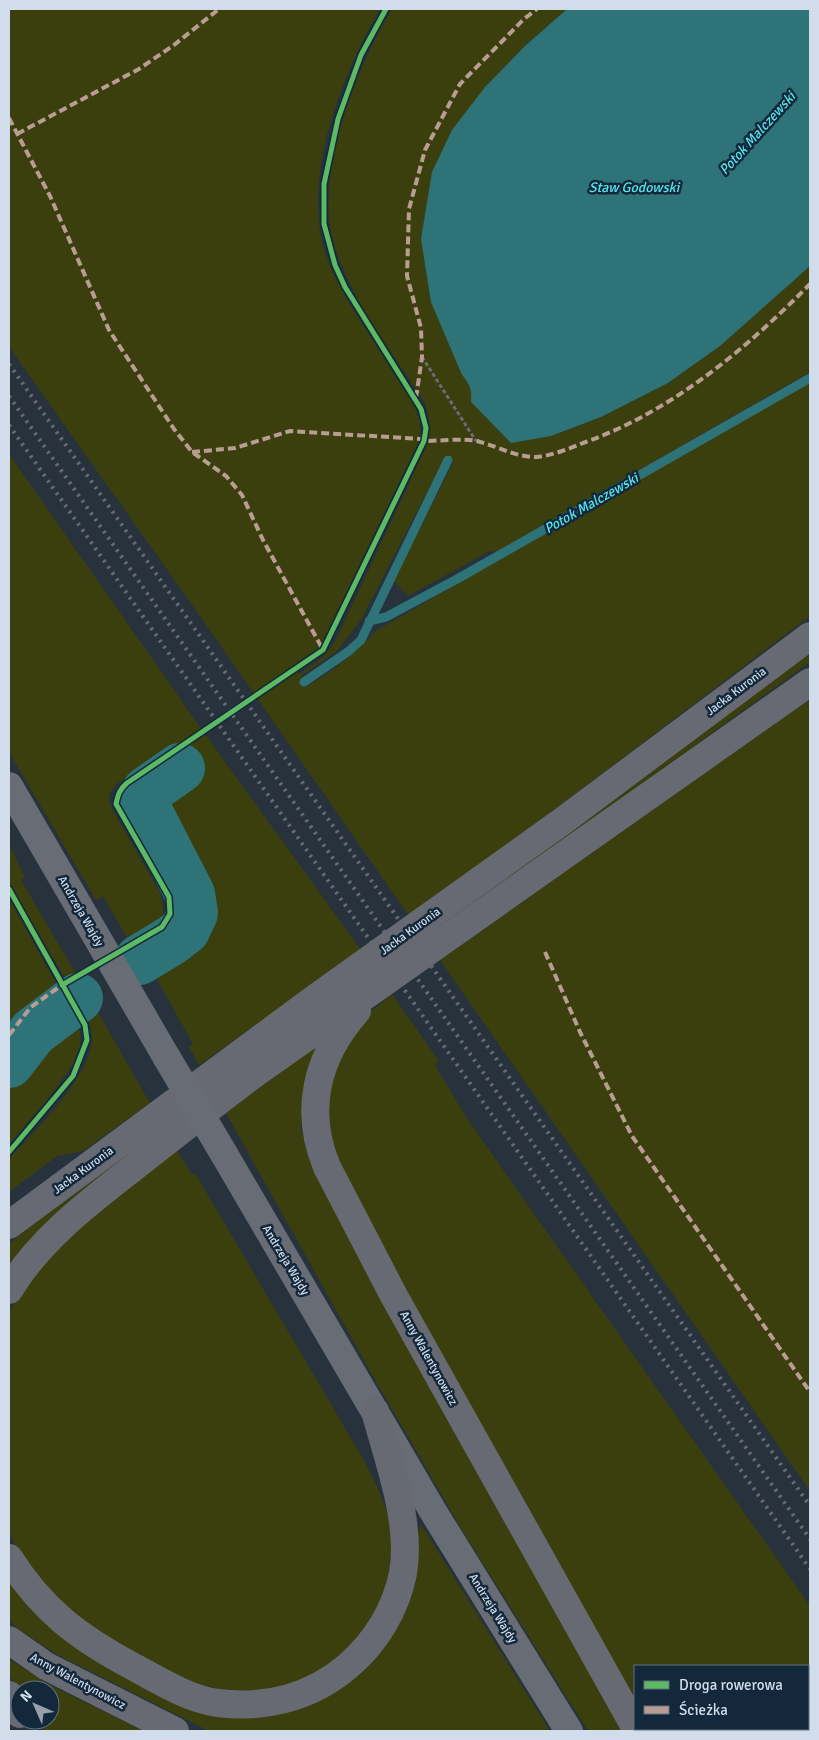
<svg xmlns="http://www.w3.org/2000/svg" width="819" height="1740" viewBox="0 0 819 1740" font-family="Signika,sans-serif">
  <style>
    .green { fill: #3a3f0d }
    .water { fill: #2e7377 }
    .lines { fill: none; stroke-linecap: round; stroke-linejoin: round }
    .stream { stroke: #2e7377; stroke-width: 9 }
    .river { stroke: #2e7377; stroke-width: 50 }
    .path { stroke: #686c73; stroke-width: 3; stroke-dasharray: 4 2.5; stroke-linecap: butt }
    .secondary { stroke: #686c74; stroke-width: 28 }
    .primary { stroke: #676a73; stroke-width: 28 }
    .rail { stroke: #656a73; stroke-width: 4; stroke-dasharray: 2.5 5; stroke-linecap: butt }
    .secondary-bridge { stroke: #686c74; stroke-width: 28 }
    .quiet { stroke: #b99d93; stroke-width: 4; stroke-dasharray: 8 4; stroke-linecap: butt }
    .cycleway-casing { stroke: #14283b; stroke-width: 8 }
    .cycleway { stroke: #5cba63; stroke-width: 5 }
    .labels { text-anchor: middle; stroke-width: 5; stroke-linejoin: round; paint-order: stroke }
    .street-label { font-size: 12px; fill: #d1ddea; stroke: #14283b }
    .water-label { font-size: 14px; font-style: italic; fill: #56e5ec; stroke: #14283b }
  </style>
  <rect width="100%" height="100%" fill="#27323d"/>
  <!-- green -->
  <g class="green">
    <path d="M 9,9 L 380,9 C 342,74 300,180 326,255 C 335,281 350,305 365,328 C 381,353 396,378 412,402 C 418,415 422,425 420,439 L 321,645 L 317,649 L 294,665 L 299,674 L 323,657 L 335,642 L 426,447 C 431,431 431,417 424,401 C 392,352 353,303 335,247 C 312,178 356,68 392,9 L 567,9 L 525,46 L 485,87 L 462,375 L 469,383 L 472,392 L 551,436 L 601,417 L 668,383 L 720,346 L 810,266 L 810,372 L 496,552 L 490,551 L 408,596 L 394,581 L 453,463 L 446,455 L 361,620 L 336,652 L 301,676 L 307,686 C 334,671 356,652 377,630 L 810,381 L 810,616 L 571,797 L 409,916 L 183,592 L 9,347 Z"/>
    <path d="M 9,454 L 200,727 L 361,950 L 199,1065 L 189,1047 L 193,1044 L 146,960 L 178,941 L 192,930 L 201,916 L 201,899 L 197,880 L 151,808 C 152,790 171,783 183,772 L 168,750 L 117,784 C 110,790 107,798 111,807 L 160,893 C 162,903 166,913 160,921 L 128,940 L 103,896 L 96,900 L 9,752 Z"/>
    <polygon points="810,654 810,662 426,940 423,936"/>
    <polygon points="810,699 810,1491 440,960"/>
    <path d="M 136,785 L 131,797 L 131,810 L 182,894 C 186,913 181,916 169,931 L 176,908 L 174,898 L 123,811 C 120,798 125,792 136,785 Z"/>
    <path d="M 9,845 L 25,877 L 21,880 L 76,974 C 71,977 69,979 63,975 L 9,883 Z"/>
    <polygon points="9,899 71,1010 80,1032 80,1045 72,1066 48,1099 9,1144"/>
    <path d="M 81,983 L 150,1103 L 83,1151 L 57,1156 L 9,1192 L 9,1159 C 34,1131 89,1079 92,1041 C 93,1022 82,1005 72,988 Z"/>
    <polygon points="392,994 439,1061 435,1065 466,1117 810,1606 810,1731 650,1731 649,1729 808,1729 808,1666 635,1666 635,1705 348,1187 326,1132 326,1099 339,1058 368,1014"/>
    <polygon points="321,1042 303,1095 301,1128 309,1159 363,1265 624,1731 588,1731 461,1528 374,1378 226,1113"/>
    <polygon points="164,1127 9,1270 9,1245 10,1243 56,1206"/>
    <path d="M 177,1150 L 192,1175 L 195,1173 L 365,1462 L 377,1486 L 389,1517 L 392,1541 L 390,1566 L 384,1592 L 375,1614 L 366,1628 L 338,1660 L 302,1680 L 278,1688 L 259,1692 L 230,1691 L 195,1684 L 107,1640 L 72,1614 L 28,1565 L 14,1543 L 9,1532 L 9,1313 C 38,1248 122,1193 177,1150 Z"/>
    <polygon points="422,1526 550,1731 209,1731 54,1653 17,1628 9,1620 9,1578 125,1674 297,1707 412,1581 419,1528"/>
    <polygon points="9,1659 48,1684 143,1731 44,1731 37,1720 50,1720 50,1690 20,1690 20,1693 9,1675"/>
  </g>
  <!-- water -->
  <path class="water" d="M 567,9 L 810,9 L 810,266 L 720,346 L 668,383 L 601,417 L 551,436 L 511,443 L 471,402 C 472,390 470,384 462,375 L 431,302 L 421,239 L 432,172 L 452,130 L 485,87 L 525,46 Z"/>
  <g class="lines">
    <!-- stream -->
    <g class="stream">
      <polyline points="369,621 386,617 459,578 810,378"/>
      <polyline points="304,682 349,651 361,640 448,460"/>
    </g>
    <!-- river -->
    <g class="river">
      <polyline points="139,960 172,940 185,930 193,913 190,894 143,803 147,791 180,768"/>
      <polyline points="9,1063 33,1032 78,998"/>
    </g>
    <!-- path -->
    <polyline class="path" points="422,357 476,441"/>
    <!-- secondary -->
    <g class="secondary">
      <polyline points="9,786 167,1058"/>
      <polyline points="224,1154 434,1513 569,1731"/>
    </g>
    <!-- primary -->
    <g class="primary">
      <path d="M 357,1011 C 317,1056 303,1110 327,1167 L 394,1296 L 635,1727"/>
      <polyline points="9,1225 314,999 564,820 810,636"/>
      <path d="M 9,1290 C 39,1240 88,1203 133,1168 C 175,1135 216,1103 257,1072 L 810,682"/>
      <path d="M 9,1558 C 42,1610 78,1637 132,1666 C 158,1680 188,1699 218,1703 C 266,1709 312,1697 348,1666 C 376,1642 396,1609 403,1573 C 412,1522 388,1460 375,1411"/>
      <polyline points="9,1640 46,1666 175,1731"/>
      <polyline points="9,1695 20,1714"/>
    </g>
    <!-- rail -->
    <g class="rail">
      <polyline points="9,364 810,1506"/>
      <polyline points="9,396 810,1539"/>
      <polyline points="9,425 810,1569"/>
    </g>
    <!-- secondary-bridge -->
    <polyline class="secondary-bridge" points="167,1058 224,1154"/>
    <!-- quiet -->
    <g class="quiet">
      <polyline points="9,118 50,196 109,330 174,429 192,452 226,476 242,495 263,540 323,650"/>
      <polyline points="17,134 139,69 174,45 219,9"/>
      <polyline points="416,398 422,357 421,328 407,276 409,209 425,150 460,84 524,19 537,9"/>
      <path d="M 192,452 L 235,448 L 290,431 L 420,439 L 424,441 C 439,441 464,438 477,441 C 497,446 515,457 536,457 C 551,456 568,449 583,443 C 671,412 745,350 810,284"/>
      <polyline points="545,952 580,1032 632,1136 810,1392"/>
      <polyline points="9,1035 31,1007 62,985"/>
    </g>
    <defs>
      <g id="cycleway">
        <polyline points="9,889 80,1016 85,1025 87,1040 73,1076 9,1152"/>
        <path d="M 62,985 L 162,927 L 170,914 L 169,897 L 116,804 C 118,795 119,790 127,783 L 323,650 L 424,441 L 426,428 L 421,409 L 345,287 L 335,265 L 324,224 L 324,184 L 338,119 L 361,55 L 386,9"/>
      </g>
    </defs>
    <!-- cycleway casing -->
    <use href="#cycleway" class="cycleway-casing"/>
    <!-- cycleway -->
    <use href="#cycleway" class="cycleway"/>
  </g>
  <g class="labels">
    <!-- street labels -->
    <g class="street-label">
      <text transform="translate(736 691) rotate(-37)" y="4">Jacka Kuronia</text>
      <text transform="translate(81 911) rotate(60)" y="4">Andrzeja Wajdy</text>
      <text transform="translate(410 931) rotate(-36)" y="4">Jacka Kuronia</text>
      <text transform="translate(83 1170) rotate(-36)" y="4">Jacka Kuronia</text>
      <text transform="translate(286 1260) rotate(59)" y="4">Andrzeja Wajdy</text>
      <text transform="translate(429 1358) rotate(61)" y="4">Anny Walentynowicz</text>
      <text transform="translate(493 1608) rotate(58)" y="4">Andrzeja Wajdy</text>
      <text transform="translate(78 1681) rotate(28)" y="4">Anny Walentynowicz</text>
    </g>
    <!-- water labels -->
    <g class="water-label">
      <text transform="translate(757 133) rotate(-48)" y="5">Potok Malczewski</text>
      <text x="634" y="192">Staw Godowski</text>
      <text transform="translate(591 503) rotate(-30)" y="5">Potok Malczewski</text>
    </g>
  </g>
  <!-- border -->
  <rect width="819" height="1740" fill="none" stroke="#d1ddea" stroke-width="20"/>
  <!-- legend -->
  <rect x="634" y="1665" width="175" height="65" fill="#14283b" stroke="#607081"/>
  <rect x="644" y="1681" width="25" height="8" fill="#5cba63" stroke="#607081"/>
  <text x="679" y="1690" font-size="15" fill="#d1ddea">Droga rowerowa</text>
  <rect x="644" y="1706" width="25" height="8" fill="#b99d93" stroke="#607081"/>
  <text x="679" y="1715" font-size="15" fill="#d1ddea">Ścieżka</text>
  <!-- north arrow -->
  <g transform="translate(35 1705) rotate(315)"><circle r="24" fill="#14283b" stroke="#607081"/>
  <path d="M0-4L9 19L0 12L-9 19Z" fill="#96a1ad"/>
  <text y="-8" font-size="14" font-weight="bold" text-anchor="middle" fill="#d1ddea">N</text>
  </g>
</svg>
